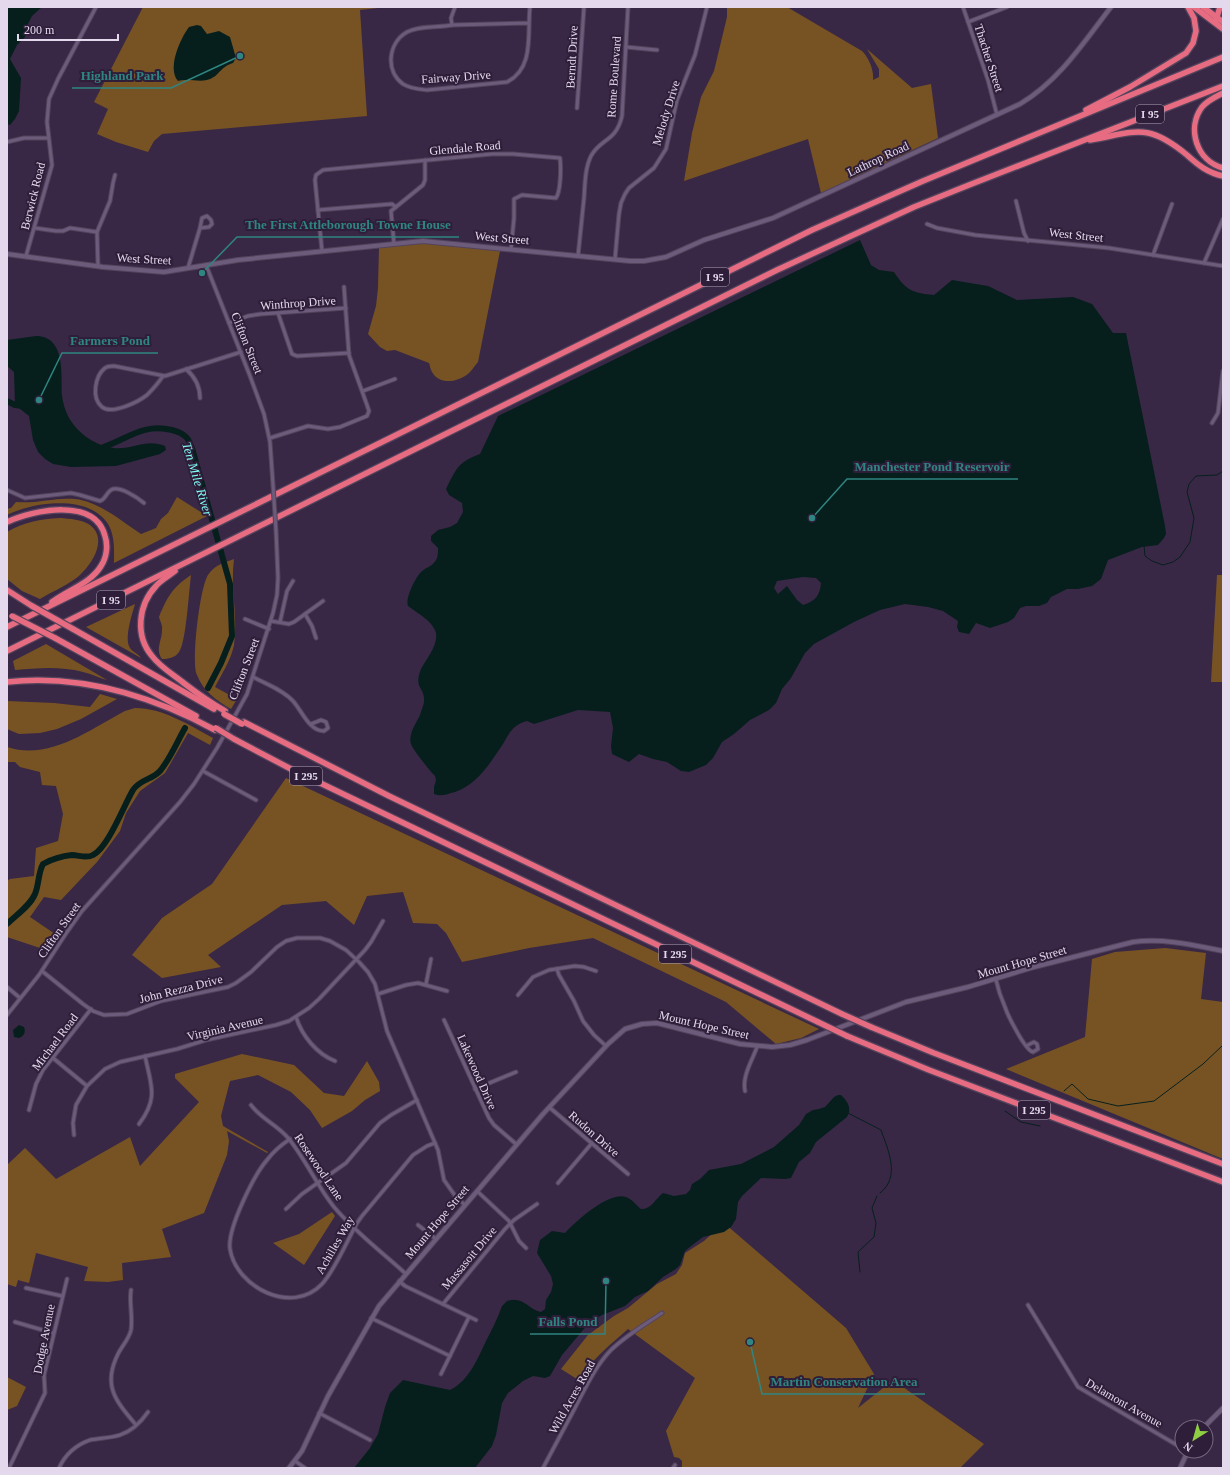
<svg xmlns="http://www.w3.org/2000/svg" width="1230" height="1475" viewBox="0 0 1230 1475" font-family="Georgia,serif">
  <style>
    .green { fill: #775324 }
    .water { fill: #061f1d; fill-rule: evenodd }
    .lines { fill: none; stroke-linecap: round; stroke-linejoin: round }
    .stream { stroke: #061f1d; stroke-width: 1 }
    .river { stroke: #061f1d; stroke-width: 6 }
    .street-casing { stroke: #53445d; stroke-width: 5 }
    .secondary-casing { stroke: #53445d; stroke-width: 6 }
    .highway-casing { stroke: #53445d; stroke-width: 8 }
    .street { stroke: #6d5b7b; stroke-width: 3 }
    .secondary { stroke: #6d5b7b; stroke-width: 4 }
    .highway { stroke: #e76c82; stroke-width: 5.5 }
    .street-bridge-casing { stroke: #53445d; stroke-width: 5; stroke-linecap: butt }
    .highway-bridge-casing { stroke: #53445d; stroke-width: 8; stroke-linecap: butt }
    .street-bridge { stroke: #6d5b7b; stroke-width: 3 }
    .highway-bridge { stroke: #e76c82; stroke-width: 5.5 }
    .labels { text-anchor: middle; stroke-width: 4; stroke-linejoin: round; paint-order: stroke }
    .shield { fill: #2f1e3a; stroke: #aea1b7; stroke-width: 1 }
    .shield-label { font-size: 11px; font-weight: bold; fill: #e4d9ec }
    .street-label { font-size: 12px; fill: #e4d9ec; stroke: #2f1e3a }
    .water-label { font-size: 13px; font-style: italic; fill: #81fcf5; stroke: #2f1e3a }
    .leader { fill: none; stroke: #2f8581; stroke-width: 1.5 }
    .callout-dot { fill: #2f8581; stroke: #2f1e3a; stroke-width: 1.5 }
    .callout-label { font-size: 13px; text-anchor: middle; font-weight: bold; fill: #2f8581; stroke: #2f1e3a; stroke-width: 4; stroke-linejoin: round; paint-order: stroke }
  </style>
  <rect width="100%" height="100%" fill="#392845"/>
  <!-- green -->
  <g class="green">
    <polygon points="143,7 387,7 360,10 367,116 162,134 154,141 148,152 116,142 97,134 108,109 94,102"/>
    <path d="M 727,7 L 787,7 L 862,51 C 869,58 874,70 873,80 L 879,77 L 879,69 L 867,49 L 912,88 L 931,84 L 938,138 L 821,193 L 808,139 L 684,181 L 692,133 L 701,97 L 714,71 L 727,17 Z"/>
    <path d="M 420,243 L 500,251 L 478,362 C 475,365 473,369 470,372 C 460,382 440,386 432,372 C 430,369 430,365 429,363 L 395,350 L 387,351 L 380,347 L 368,334 L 376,306 L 378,288 L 379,248 Z"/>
    <path d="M 177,497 L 207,516 L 114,563 C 114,549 115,536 108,524 C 89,494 33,502 7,515 L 7,509 L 11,508 L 16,502 C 36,504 56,497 75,499 C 100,502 121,521 141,534 L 156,528 L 161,519 L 168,513 Z"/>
    <path d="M 60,518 C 70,519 81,519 90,525 C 110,540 89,569 75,579 C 64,587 51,592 40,599 L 22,591 L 7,579 L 7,532 C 24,522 40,519 60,518 Z"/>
    <path d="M 234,559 C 230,587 238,616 234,645 C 231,660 222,673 215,687 L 237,699 L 231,709 C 217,701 203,691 197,675 C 191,661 200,587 208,575 C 215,565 223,563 234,559 Z"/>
    <path d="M 191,575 C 189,590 186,643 179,652 C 175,658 168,659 162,659 C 155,649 162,641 162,630 C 163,626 160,621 159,617 C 167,597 173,587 191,575 Z"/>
    <polygon points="1217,575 1223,575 1223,682 1211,682"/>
    <path d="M 135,604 C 132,615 124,638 130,648 C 132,652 138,653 141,658 L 86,627 Z"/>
    <path d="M 46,644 L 107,680 C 99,678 92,674 83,672 C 61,666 37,668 15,670 L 13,661 Z"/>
    <polygon points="100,694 117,699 81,719 57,729 40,733 19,734 7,729 7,701 54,703 90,707"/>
    <path d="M 135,708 C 163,708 189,725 213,738 L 210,745 L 188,733 L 165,773 L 140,791 L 126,813 L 120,831 L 97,862 L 61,900 L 44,897 L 30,917 L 58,936 L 49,951 L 7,937 L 7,881 L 10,879 L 34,876 L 36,848 L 58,841 L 63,814 L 56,786 L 42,785 L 40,772 L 20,767 L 15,762 L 7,762 L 7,747 C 49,761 89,730 125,711 Z"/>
    <polygon points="286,778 819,1029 801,1038 776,1044 726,1002 593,938 529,948 462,962 446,933 437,924 413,923 403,892 367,896 354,925 326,901 282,905 208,955 221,967 162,978 132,955 162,918 212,884"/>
    <polygon points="1165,948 1206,953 1201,999 1223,1002 1223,1159 1006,1069 1085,1037 1092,959 1115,952"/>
    <polygon points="242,1054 294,1065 324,1093 344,1096 367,1061 379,1082 380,1091 365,1100 352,1111 322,1128 310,1110 291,1092 258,1075 230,1081 221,1116 223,1126 268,1152 267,1153 227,1131 229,1141 227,1155 204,1213 162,1229 171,1257 122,1263 123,1280 108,1282 84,1281 88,1267 36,1253 29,1283 18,1280 16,1287 7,1284 7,1165 25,1148 56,1179 130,1137 140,1166 199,1102 175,1078 175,1074"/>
    <polygon points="332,1212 335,1216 304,1265 273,1243 299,1234"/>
    <path d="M 724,1223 L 846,1328 L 874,1374 L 858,1408 L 893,1380 L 984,1444 L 960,1468 L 682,1468 L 682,1461 L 679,1458 L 674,1457 L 666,1431 L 695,1378 L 628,1329 C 610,1345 590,1360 580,1381 L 561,1369 L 588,1335 L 614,1316 L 628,1308 L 657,1284 L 676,1274 L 682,1265 L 685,1253 L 704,1241 Z"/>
    <polygon points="7,1377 26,1387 17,1406 7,1410"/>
  </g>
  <!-- water -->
  <g class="water">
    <polygon points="7,7 42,7 32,16 28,24 25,37 17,45 10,59 21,78 19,111 15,119 10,125 7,124"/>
    <path d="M 197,25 L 201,26 L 207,34 L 219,31 L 230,37 L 236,58 L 233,63 C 220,67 220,75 210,79 C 201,83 188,78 178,81 C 167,68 180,39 189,27 Z"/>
    <path d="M 860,240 L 871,265 L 879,270 L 894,272 C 906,290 912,293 934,295 L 952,280 L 988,286 L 1017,300 L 1073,297 L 1092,304 L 1113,333 L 1126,333 L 1165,526 L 1166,534 L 1164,538 L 1158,545 L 1142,547 L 1108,560 L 1101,579 L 1092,586 L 1078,589 L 1067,589 L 1051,597 L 1047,603 L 1039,606 L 1026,606 L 1020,608 L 1014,618 L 1008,622 L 990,628 L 976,623 L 969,634 L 959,632 L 957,627 L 958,621 L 943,611 L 928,607 L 905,604 L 880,610 L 854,622 L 814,644 L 805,653 L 791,678 L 782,689 L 776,703 L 769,710 L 750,720 L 734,734 L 722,742 L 713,758 L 706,765 L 689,772 L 681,771 L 667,762 L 653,759 L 639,754 L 629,762 L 612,754 L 611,746 L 613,728 L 610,712 L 578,710 L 534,724 L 527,721 C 514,724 509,733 503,744 C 490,763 478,784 455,792 C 447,794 442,797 434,794 L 434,787 L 436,780 L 435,776 C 430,771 413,750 411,744 C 410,741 410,738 411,735 C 412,728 417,722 420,715 C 421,711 424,705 424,701 C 425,687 413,689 421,669 C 426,659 438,646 436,633 C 433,621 417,613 408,606 C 405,599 415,578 421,572 C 426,567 434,566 437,558 C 438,555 438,551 438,548 L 431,541 L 431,536 L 438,530 L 450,527 L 457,523 L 463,512 L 462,503 L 449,495 L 446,489 C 456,469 458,462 480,454 L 498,416 ZM 803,577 L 816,578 L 821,583 C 820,596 815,601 803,605 L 797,600 L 787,586 L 778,594 L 774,588 L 777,581 Z"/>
    <path d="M 36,336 C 66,336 61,375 62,395 C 63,404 66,414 71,421 C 80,435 97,446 114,448 C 132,450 147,438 165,446 L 166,450 L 160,454 L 116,466 L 71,467 L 53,464 L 45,459 L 38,452 L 33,440 L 29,416 L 15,405 L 14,372 L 7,366 L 7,340 Z"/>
    <path d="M 19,1025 L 24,1027 C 26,1032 24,1036 19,1038 L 14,1037 L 13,1030 Z"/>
    <path d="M 838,1095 L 841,1095 C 848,1102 852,1108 847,1117 L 816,1142 L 810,1153 L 799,1162 L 791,1178 L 785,1179 L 761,1178 L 742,1196 L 738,1202 L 736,1219 L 731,1227 L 724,1232 L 703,1237 L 691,1246 L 685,1251 L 680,1265 L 676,1269 L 663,1277 L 648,1291 L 635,1297 L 625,1306 L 602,1315 L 589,1323 L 562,1355 L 550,1376 L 545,1378 L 533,1376 L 523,1381 L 508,1393 L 502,1403 L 496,1435 L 492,1446 L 475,1468 L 354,1468 L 370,1448 L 378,1434 L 385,1407 L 390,1393 L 403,1380 L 450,1390 C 469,1381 478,1358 486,1341 C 492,1329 498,1318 502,1306 L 507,1301 C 524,1296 527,1309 541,1312 L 545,1309 L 546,1300 L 551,1292 L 553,1284 L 551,1276 L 537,1253 L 540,1240 L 552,1231 L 565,1233 C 576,1221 609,1191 626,1197 C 632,1199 636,1205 641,1209 C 651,1210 655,1199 663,1193 L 674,1196 L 686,1194 L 690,1190 L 692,1184 L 700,1179 L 709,1170 L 741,1164 L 774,1147 L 799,1125 L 806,1114 L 813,1110 L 819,1109 L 825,1107 L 834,1097 Z"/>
  </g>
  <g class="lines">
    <!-- stream -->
    <g class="stream">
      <polyline points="1144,545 1145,556 1152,561 1163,565 1173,562 1180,557 1190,542 1194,518 1187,492 1189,484 1196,476 1217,475 1223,471"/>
      <polyline points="1064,1091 1072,1084 1088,1099 1118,1106 1154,1101 1203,1064 1223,1045"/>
      <polyline points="1005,1111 1021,1122 1040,1126"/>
      <path d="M 848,1113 L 881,1130 C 888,1150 901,1177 880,1193"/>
      <polyline points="860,1272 858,1252 874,1237 876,1223 872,1208 877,1196"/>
    </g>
    <!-- river -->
    <g class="river">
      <polyline points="7,401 15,405 23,406"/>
      <path d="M 101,448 C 128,439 142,423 172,430 C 176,431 183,434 186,437 C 189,439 190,445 192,448 L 230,584 L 232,636 L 221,663 L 208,688"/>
      <path d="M 7,924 C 16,915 30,906 35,894 C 39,885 38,873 43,864 C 52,859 62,856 72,855 C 79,855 86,859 93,855 C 108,848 124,805 133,790 C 140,779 152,780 160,771 C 170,759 177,742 185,728"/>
    </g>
    <defs>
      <g id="street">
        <polyline points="963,7 988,80 997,115"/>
        <polyline points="968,22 1007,7"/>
        <path d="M 528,23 L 452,25 C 438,28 420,25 407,32 C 388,43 385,71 403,84 C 411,89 418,89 427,90 L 507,82 C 535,68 527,33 530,7"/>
        <polyline points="452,25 451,18 455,7"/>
        <polyline points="626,47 657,50"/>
        <polyline points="577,108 584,7"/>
        <polyline points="7,142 24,138 48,138"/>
        <polyline points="1016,201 1024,233 1028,241"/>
        <polyline points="318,210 392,204 396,207"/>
        <polyline points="927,224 937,228 975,235 1109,248 1223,266"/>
        <polyline points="35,228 56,231 63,231 70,228 97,232"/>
        <polyline points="394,244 391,211 423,185 425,180 425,160"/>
        <path d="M 322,251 L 315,180 L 316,175 L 323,170 L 492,154 L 513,154 L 560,158 C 561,167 561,191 556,198 L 522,195 L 514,199 L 514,218 L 511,249"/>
        <polyline points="1153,255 1172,204"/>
        <polyline points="26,256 52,165 47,122 49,99 58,79 96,7"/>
        <path d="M 578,256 C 580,236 582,217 584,198 C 585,184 585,168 591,156 C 601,138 616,142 622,116 L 628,7"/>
        <polyline points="615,259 619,214 621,203 625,194 629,188 654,168 666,149 677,100 695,55 707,7"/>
        <polyline points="1204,263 1223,219"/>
        <polyline points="206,265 250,376 264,414 270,442 273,485"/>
        <polyline points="98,266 97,232 110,201 113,183 115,175"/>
        <polyline points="188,268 200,228 202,218 207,216 211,220 212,224 209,227 200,228"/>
        <polyline points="278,313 292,354 297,356 349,353"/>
        <polyline points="229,323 248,316 261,314 346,308"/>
        <path d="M 186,369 C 194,376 200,386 200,398"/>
        <path d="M 163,376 C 159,382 153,389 147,395 C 138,402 112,415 102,407 C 91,398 95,376 105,368 C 108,366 111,366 114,366 L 165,376 L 241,352"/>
        <polyline points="363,391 395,379"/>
        <polyline points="1212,423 1218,413 1223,371"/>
        <polyline points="270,438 308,426 328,429 340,427 367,416 369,411 367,405 349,355 344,287"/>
        <path d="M 7,490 L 25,498 L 71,493 L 80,495 L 100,501 C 106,499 106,493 111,490 C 119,485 138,498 144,503"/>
        <polyline points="305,614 312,626 316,638"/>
        <polyline points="245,619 269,629"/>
        <polyline points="271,621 289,624 294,622 323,601"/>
        <polyline points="280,622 287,591 293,581"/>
        <path d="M 253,677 C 266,684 283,690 293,701 C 302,711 309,731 324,731 L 328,728 L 326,722 L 321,720 L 311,724"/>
        <polyline points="203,771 256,800"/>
        <polyline points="557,969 559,975 574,1001 583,1021 594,1035 606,1046"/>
        <polyline points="42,971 83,1004 93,1011 104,1015 127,1014 161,1001 228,987 236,983 251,972 277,947 286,941 297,938 320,938 330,941 346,950 359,962 368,972 375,984 387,1031 438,1150 444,1180 456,1197 465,1205"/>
        <path d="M 996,980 C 998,989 1001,998 1005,1007 C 1008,1016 1025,1050 1033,1052 L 1038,1049 L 1037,1044 L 1034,1042 L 1026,1046"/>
        <polyline points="426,984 431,959"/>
        <polyline points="7,987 20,998"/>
        <polyline points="378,994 406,985 418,983 447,991"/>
        <polyline points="518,995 533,977 549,970 575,966 584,967 596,971"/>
        <polyline points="7,1015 39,975 67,932 82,911 180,802 194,784 217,748 247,694 254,672 273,613 277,595 278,578 276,530"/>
        <path d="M 296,1017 C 302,1036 317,1054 335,1061"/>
        <polyline points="444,1020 489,1118 494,1125 516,1144"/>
        <polyline points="53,1058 87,1086"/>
        <polyline points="475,1089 516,1072"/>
        <path d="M 745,1091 C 742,1076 752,1061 757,1047"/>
        <path d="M 251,1105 C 261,1119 278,1125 289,1139 C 306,1160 317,1186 334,1207 C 355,1232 382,1252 406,1274"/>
        <polyline points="549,1107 628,1174"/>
        <polyline points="29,1110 36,1084 43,1070 91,1009"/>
        <path d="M 139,1124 C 159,1098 151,1085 145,1056"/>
        <polyline points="74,1135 73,1123 76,1105 87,1086 105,1069 120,1062 177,1049 206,1040 276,1025 289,1021 309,1008 319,999 365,950 371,942 383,921"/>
        <path d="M 290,1139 C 281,1145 273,1152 267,1160 C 254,1175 227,1229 230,1249 C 236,1287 292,1316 322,1284 C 335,1270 347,1241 357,1223 L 362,1216 L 413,1155 L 427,1146 L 435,1143"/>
        <polyline points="558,1183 592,1143"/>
        <polyline points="477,1191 509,1221 519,1241 526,1248"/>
        <polyline points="286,1209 302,1194 346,1163 380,1123 391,1115 417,1100"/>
        <polyline points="418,1225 436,1239"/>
        <polyline points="399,1281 405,1286 476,1320"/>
        <polyline points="26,1288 62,1296"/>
        <path d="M 131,1290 C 129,1303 133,1316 131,1330 C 129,1339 122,1346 118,1354 C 102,1386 116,1401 136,1425"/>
        <polyline points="443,1304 505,1229 514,1220 537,1204"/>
        <polyline points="1028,1305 1078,1387 1182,1448"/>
        <polyline points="371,1318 450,1356"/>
        <polyline points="15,1322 53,1333"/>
        <polyline points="441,1374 469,1317"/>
        <polyline points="319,1413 370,1440"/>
        <polyline points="295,1461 305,1468"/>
        <polyline points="9,1468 45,1393 44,1375 46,1367 67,1279"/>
        <path d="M 59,1468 C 65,1455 76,1445 90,1440 C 100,1438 111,1438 120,1435 C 132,1431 141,1422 148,1412"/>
        <path d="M 543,1468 C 554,1447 565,1427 576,1406 C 586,1387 595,1367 610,1351 C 625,1336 644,1325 662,1313"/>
        <polyline points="673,1468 675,1465"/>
      </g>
      <g id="secondary">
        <path d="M 7,254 L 103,267 L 164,272 L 238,260 L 423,241 L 630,261 L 644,261 L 666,257 L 704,240 L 773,218 L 1020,104 C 1059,81 1084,42 1111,7"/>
        <polyline points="1204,1427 1223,1408"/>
        <path d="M 289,1468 L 302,1451 L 328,1396 L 379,1306 L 543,1114 L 608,1044 L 625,1029 L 642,1024 L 657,1023 L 740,1044 L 772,1047 L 790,1045 L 807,1040 L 906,1002 L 968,987 L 1034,967 L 1133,942 C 1164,938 1193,945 1223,951"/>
        <polyline points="1180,1468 1188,1451"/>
      </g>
      <g id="highway">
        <polyline points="1194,7 1223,29"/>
        <polyline points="1203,7 1223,22"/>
        <polyline points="1216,20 1220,7"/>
        <path d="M 1223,93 C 1215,97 1208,100 1202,107 C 1186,129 1197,161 1223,168"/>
        <polyline points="1086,110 1130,87 1186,53 1193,43 1196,31 1194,18 1188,7"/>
        <path d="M 1090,140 C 1136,132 1147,122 1187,155 C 1198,165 1208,173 1223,176"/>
        <path d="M 7,522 C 33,510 95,497 105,536 C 108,545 107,557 101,566 C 91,583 68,590 52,602"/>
        <path d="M 175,571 C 169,576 161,580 156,586 C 138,605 135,636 152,656 C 160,667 174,675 185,684 C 198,694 211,703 225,711"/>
        <polyline points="7,590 32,606"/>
        <polyline points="7,627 812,230 923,181 1223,57"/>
        <polyline points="73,629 214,709"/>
        <polyline points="55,638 196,716"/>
        <polyline points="7,651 777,270 914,207 969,185 1223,86"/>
        <path d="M 7,682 C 81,674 150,695 215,730"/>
        <polyline points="244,722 389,796 842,1014"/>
        <polyline points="234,739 291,769 818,1022"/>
        <polyline points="871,1027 934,1053 1223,1164"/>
        <polyline points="847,1036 929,1070 1223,1182"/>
      </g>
    </defs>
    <!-- street casing -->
    <use href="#street" class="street-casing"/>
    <!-- secondary casing -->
    <use href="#secondary" class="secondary-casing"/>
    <!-- highway casing -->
    <use href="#highway" class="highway-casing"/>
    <!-- street -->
    <use href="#street" class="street"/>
    <!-- secondary -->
    <use href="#secondary" class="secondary"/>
    <!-- highway -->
    <use href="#highway" class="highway"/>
    <defs>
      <polyline id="street-bridge" points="273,485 276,530"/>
      <g id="highway-bridge">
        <polyline points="32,606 73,629"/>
        <polyline points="12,616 55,638"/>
        <polyline points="224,714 242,724"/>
        <polyline points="216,728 234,739"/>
        <polyline points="842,1014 871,1027"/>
        <polyline points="818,1022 847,1036"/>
      </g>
    </defs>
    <!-- street-bridge casing -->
    <use href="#street-bridge" class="street-bridge-casing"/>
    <!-- highway-bridge casing -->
    <use href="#highway-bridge" class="highway-bridge-casing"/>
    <!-- street-bridge -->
    <use href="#street-bridge" class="street-bridge"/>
    <!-- highway-bridge -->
    <use href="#highway-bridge" class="highway-bridge"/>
  </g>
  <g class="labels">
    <!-- shield labels -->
    <g class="shield">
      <rect x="1136" y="105" width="28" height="18" rx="3"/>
      <rect x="701" y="268" width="28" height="18" rx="3"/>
      <rect x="97" y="591" width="28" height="18" rx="3"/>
      <rect x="290" y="767" width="32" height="18" rx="3"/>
      <rect x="659" y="945" width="32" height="18" rx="3"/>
      <rect x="1018" y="1101" width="32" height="18" rx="3"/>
    </g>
    <g class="shield-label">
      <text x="1150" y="118">I 95</text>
      <text x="715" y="281">I 95</text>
      <text x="111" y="604">I 95</text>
      <text x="306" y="780">I 295</text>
      <text x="675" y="958">I 295</text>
      <text x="1034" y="1114">I 295</text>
    </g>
    <!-- street labels -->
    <g class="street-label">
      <text transform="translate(572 57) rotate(-87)" y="4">Berndt Drive</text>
      <text transform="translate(989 58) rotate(72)" y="4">Thacher Street</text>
      <text transform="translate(456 77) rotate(-4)" y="4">Fairway Drive</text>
      <text transform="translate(614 77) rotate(-86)" y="4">Rome Boulevard</text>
      <text transform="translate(666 113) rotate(-73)" y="4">Melody Drive</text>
      <text transform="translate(465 148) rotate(-5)" y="4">Glendale Road</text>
      <text transform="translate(878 159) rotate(-25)" y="4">Lathrop Road</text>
      <text transform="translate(33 196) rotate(-76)" y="4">Berwick Road</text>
      <text transform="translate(1076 235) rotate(6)" y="4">West Street</text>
      <text transform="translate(502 238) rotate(5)" y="4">West Street</text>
      <text transform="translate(144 259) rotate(3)" y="4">West Street</text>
      <text transform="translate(298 303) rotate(-4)" y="4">Winthrop Drive</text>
      <text transform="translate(247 343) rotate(68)" y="4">Clifton Street</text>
      <text transform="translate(244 669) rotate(-69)" y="4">Clifton Street</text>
      <text transform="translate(59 930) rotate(-55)" y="4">Clifton Street</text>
      <text transform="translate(1022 962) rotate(-16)" y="4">Mount Hope Street</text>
      <text transform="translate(181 989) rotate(-14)" y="4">John Rezza Drive</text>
      <text transform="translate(704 1025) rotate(13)" y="4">Mount Hope Street</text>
      <text transform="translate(225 1028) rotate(-13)" y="4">Virginia Avenue</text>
      <text transform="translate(55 1042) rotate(-53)" y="4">Michael Road</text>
      <text transform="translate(477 1072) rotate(66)" y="4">Lakewood Drive</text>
      <text transform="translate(594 1134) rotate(41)" y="4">Rudon Drive</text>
      <text transform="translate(319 1167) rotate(56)" y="4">Rosewood Lane</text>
      <text transform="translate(437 1222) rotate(-50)" y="4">Mount Hope Street</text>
      <text transform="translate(335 1245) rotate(-60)" y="4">Achilles Way</text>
      <text transform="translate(469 1258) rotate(-50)" y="4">Massasoit Drive</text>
      <text transform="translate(44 1339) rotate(-79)" y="4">Dodge Avenue</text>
      <text transform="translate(572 1397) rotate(-61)" y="4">Wild Acres Road</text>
      <text transform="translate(1124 1403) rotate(30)" y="4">Delamont Avenue</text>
    </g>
    <!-- water labels -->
    <g class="water-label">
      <text transform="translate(198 479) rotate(73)" y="5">Ten Mile River</text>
    </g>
  </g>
  <!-- callouts -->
  <path class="leader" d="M240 56L171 88H72M202 273L237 237H459M39 400L62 353H158M812 518L847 479H1018M606 1281L605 1334H530M750 1342L762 1394H925"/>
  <g class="callout-dot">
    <circle cx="240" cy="56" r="4"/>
    <circle cx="202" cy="273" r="4"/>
    <circle cx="39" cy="400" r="4"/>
    <circle cx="812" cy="518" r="4"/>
    <circle cx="606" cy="1281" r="4"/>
    <circle cx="750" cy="1342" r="4"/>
  </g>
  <g class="callout-label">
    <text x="122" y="80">Highland Park</text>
    <text x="348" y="229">The First Attleborough Towne House</text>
    <text x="110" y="345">Farmers Pond</text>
    <text x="932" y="471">Manchester Pond Reservoir</text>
    <text x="568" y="1326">Falls Pond</text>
    <text x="844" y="1386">Martin Conservation Area</text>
  </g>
  <!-- border -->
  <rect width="1230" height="1475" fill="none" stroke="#e4d9ec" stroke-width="16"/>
  <!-- north arrow -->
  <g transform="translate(1194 1439) rotate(217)"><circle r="19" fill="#2f1e3a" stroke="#776981"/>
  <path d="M0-3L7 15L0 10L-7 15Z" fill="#8fcd42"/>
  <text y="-6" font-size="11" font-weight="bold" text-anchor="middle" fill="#e4d9ec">N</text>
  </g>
  <!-- scale -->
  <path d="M18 34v6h100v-6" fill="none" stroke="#e4d9ec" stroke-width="2"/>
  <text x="24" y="34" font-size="12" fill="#e4d9ec" stroke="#2f1e3a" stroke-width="3" paint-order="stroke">200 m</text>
</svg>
